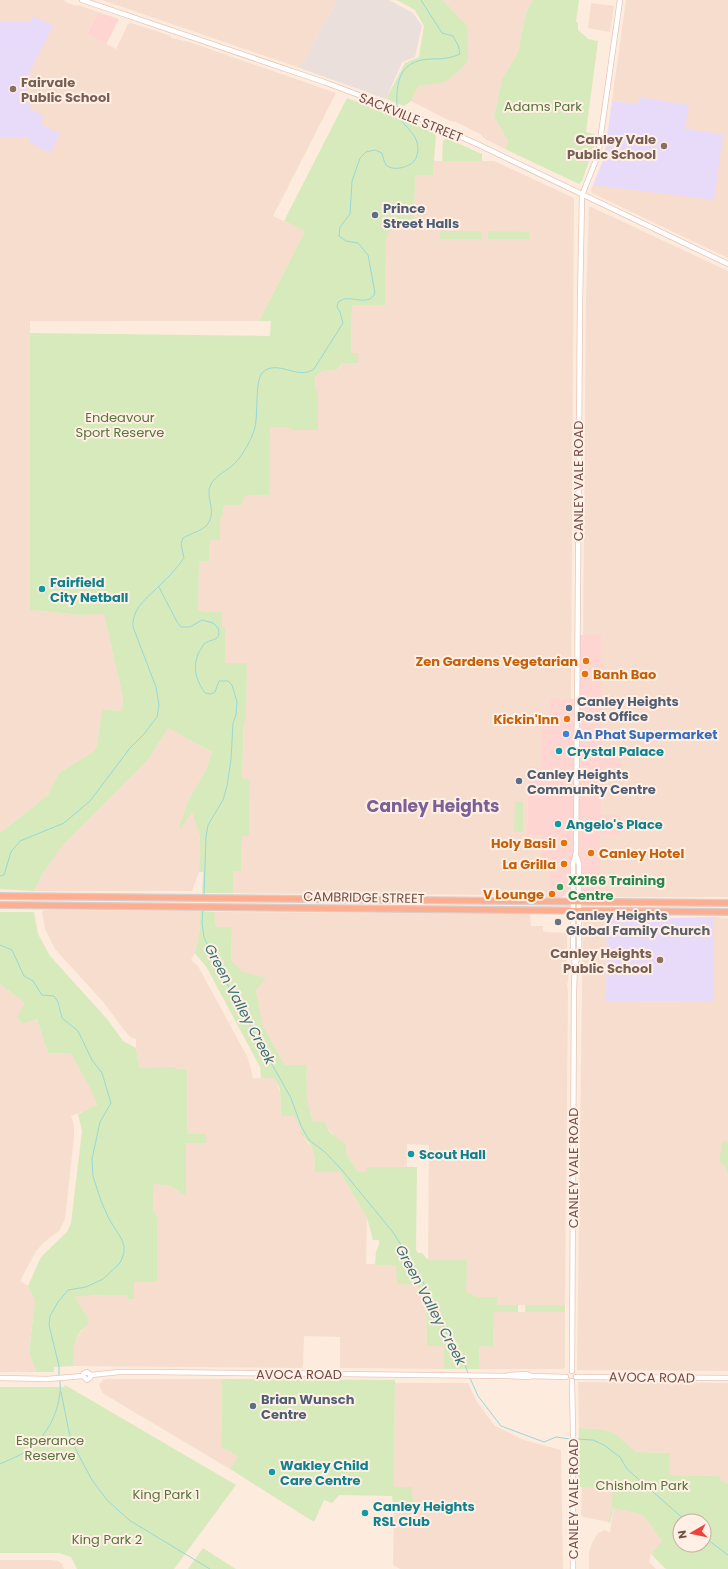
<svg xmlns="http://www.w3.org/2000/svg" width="728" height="1569" viewBox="0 0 728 1569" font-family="Poppins,sans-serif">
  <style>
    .residential { fill: #f7ddce }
    .commercial { fill: #fed5d0 }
    .industrial { fill: #eadfda }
    .education { fill: #e8daf9 }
    .green { fill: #d7eabc; fill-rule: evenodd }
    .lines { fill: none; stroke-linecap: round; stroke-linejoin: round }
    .stream { stroke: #97d8d7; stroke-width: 1 }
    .secondary-casing { stroke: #e8c6b9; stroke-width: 6 }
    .trunk-casing { stroke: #d8cdcb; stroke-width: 8 }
    .secondary { stroke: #fff; stroke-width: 4.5 }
    .trunk { stroke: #fdae91; stroke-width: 5.5 }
    .education-dot { fill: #8d6e63; stroke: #ffefe4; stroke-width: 1.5 }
    .service-dot { fill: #5c6f8a; stroke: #ffefe4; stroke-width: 1.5 }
    .culture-dot { fill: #0f9aa8; stroke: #ffefe4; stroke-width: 1.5 }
    .food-dot { fill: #e8710a; stroke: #ffefe4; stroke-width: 1.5 }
    .shop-dot { fill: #3f7fe0; stroke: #ffefe4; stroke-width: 1.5 }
    .leisure-dot { fill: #2e9e5b; stroke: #ffefe4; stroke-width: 1.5 }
    .worship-dot { fill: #6b7280; stroke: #ffefe4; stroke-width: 1.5 }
    .labels { text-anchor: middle; stroke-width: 4; stroke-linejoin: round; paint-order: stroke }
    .education-label { font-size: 13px; font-weight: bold; fill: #785e54; stroke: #ffefe4; text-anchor: end }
    .park-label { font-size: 13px; fill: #56743b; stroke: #ffefe4 }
    .street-label { font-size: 13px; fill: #734d45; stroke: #ffefe4 }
    .service-label { font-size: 13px; font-weight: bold; fill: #4e5e75; stroke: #ffefe4; text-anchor: start }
    .culture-label { font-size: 13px; font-weight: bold; fill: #0d838f; stroke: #ffefe4; text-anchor: start }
    .food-label { font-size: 13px; font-weight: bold; fill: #c56008; stroke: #ffefe4; text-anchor: end }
    .shop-label { font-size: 13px; font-weight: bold; fill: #366cbe; stroke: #ffefe4; text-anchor: start }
    .leisure-label { font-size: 13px; font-weight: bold; fill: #27864d; stroke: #ffefe4; text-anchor: start }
    .worship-label { font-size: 13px; font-weight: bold; fill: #5b616d; stroke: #ffefe4; text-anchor: start }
    .water-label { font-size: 14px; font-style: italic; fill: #367372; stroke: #ffefe4 }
    .district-label { font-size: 17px; font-weight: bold; fill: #7a6097; stroke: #ffefe4 }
  </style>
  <rect width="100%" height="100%" fill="#fdebdd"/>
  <!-- residential -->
  <g class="residential">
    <polygon points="0,0 64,0 65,2 76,6 78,5 98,12 87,34 116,49 128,24 131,23 171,36 171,38 189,42 336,93 273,216 305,231 259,321 30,321 30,610 81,615 104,613 123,698 122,711 102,709 97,746 94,751 59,773 48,795 0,833"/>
    <polygon points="102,0 337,0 300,68"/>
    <polygon points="443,0 533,0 526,13 518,52 502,79 494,117 508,141 505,149 485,139 480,134 456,122 450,121 411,101 418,86 445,81 467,26"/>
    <polygon points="626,0 728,0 728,258 592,193 591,190 593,185 685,129 688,105 639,98 638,104 612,101"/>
    <polygon points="591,3 614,6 610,32 588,28"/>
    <polygon points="434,161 494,161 574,198 571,699 550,699 550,724 541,724 541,767 528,767 527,835 541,835 541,868 549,868 549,897 510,895 233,893 233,871 241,871 242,836 249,836 250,779 242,778 244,720 246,720 247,664 225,663 225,628 222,628 198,609 199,561 209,540 220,540 220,522 223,513 224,505 241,505 243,498 246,496 269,495 269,427 289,427 318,391 316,391 315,377 322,371 337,370 351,353 352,305 385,305 386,239 388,232 394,229 414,229 415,175 433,175"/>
    <polygon points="589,206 728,271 728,897 600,897 600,835 621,815 601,815 602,768 621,752 601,753 601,636 583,635 586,298"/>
    <polygon points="168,728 212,752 206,770 189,799 180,827 192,812 200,835 199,872 192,891 34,891 43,873 62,846 148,760"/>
    <polygon points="44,910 200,911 200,928 195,953 191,960 198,966 248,1058 253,1078 274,1078 280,1091 281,1116 294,1116 301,1128 301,1135 314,1150 315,1172 340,1172 367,1218 366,1264 397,1265 417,1285 426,1310 427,1345 444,1345 444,1369 340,1368 340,1337 304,1336 303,1366 302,1368 73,1366 73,1344 84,1327 87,1316 74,1297 102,1295 128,1295 134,1299 134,1281 155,1213 153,1209 154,1184 171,1186 186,1196 186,1142 206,1134 187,1134 187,1069 140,1068 136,1048 136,1039 130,1037 124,1030 104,1003 55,949 45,929 42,912"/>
    <polygon points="214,912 530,914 531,926 543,926 543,931 547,932 567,933 567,966 569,966 568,982 567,984 568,993 565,1305 497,1305 497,1297 477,1297 466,1291 466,1260 428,1260 429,1145 407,1144 407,1167 368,1167 367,1172 358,1172 346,1153 346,1143 336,1138 327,1127 313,1121 309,1109 306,1087 307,1065 285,1065 263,1026 256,990 231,960 232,928 216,927"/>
    <polygon points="585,916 607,916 606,1001 713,1002 714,917 728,918 728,1371 577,1370 583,918"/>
    <polygon points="0,984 25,1003 17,1017 23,1024 37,1019 48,1053 71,1053 93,1094 97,1106 71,1116 74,1125 74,1137 65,1219 59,1231 44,1242 36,1251 20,1281 28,1286 35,1300 29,1351 36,1372 0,1372"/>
    <polygon points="494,1312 565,1312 565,1368 563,1369 480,1369 479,1346 493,1347"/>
    <polygon points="108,1379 222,1379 221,1447 238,1456 230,1469 104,1394 101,1390 99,1384 103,1380"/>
    <polygon points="578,1382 728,1383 728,1484 720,1480 720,1476 669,1475 669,1453 636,1452 616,1435 600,1429 579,1428"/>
    <polygon points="395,1383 468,1383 477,1402 495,1426 524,1440 561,1450 563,1569 400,1569 393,1565 394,1512 414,1512 417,1506 412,1496 394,1487"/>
    <polygon points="582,1487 612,1487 612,1505 608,1522 583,1517 581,1514"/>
    <polygon points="613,1508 643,1515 662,1541 651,1554 649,1562 656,1569 589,1569 589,1552 592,1543 598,1533 605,1530 610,1533"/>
    <polygon points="50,1560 59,1561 62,1564 64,1569 0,1569 0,1560"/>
  </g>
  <!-- commercial -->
  <g class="commercial">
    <polygon points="98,12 119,19 106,44 87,34"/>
    <polygon points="577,635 601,635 601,752 621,753 621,768 602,768 601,815 621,815 620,835 600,835 600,897 587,897 584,894 567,892 562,897 549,897 549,868 541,868 541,835 527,835 528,767 541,767 541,724 550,724 550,699 577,699"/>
  </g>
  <!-- industrial -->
  <polygon class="industrial" points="337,0 389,0 413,13 422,26 415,57 402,62 386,99 300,68"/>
  <!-- education -->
  <g class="education">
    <polygon points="33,16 53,26 30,71 30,83 23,96 30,100 30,109 44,116 41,124 60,134 50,153 30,143 30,137 0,137 0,21 29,21 30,23"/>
    <polygon points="639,97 689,105 685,129 723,134 714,200 593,185 604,158 612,101 638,104"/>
    <polygon points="607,916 643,919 714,917 714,1002 606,1001"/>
  </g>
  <!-- green -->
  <g class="green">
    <polygon points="397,0 443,0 467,26 468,60 463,67 445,82 418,86 411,101 404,106 386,99 405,63 419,57 424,26 415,10"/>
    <polygon points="533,0 579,0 576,22 578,23 578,30 588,39 598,41 586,132 594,134 594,147 582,181 579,184 505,149 508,141 494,117 502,79 518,52 526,13"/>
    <polygon points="347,98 436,133 433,175 415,175 414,229 395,229 388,233 386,239 385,305 352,305 351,353 358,353 358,363 342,363 337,370 322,371 315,377 316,391 318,391 318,430 293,430 289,427 270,427 269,495 246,496 243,498 242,505 224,505 223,513 220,522 220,540 209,540 209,561 199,561 198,609 203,612 222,612 222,627 225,628 225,663 247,663 246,721 244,721 242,778 250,779 249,836 242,836 241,871 233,871 233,893 202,893 203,872 199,872 200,836 192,812 181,829 179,827 189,799 206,770 212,752 168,728 148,760 62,846 43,873 34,891 0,889 0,833 48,795 59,773 94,751 97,746 102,709 122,711 123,698 104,614 81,615 30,610 30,333 270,336 271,321 259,321 305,231 284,221"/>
    <polygon points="446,138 482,154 482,161 442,161 443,141"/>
    <rect x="440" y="231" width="42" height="8"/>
    <polygon points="488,231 529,232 529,239 488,239"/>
    <polygon points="515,801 523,801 523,832 514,832"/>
    <path d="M 200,911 L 214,912 L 216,927 L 232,927 L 231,960 L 242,972 L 266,978 L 256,990 L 263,1026 L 285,1065 L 307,1065 C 306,1084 306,1103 313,1121 L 325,1122 C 328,1133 336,1138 346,1143 L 346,1153 L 358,1172 L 367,1172 L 367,1167 L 417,1167 L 416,1250 L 418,1253 L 422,1253 L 428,1260 L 467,1260 L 466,1291 L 477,1297 L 497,1297 L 497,1305 L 518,1305 L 518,1312 L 494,1312 L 493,1347 L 479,1346 L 480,1369 L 444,1369 L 444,1346 L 427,1346 L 426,1310 L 417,1285 L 397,1284 L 396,1265 L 375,1265 L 376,1251 L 379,1245 L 379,1240 L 373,1240 L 367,1218 L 340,1172 L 315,1172 C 314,1152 317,1149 301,1135 L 301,1128 L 294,1116 L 281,1116 L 280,1089 L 274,1078 L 261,1078 L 260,1067 L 207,968 L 195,953 L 200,928 Z"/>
    <path d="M 0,912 L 34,912 L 38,934 L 50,956 L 107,1019 L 123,1041 L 136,1048 L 140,1068 L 176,1067 L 176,1069 L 187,1069 L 187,1134 L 206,1134 L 206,1143 L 186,1143 L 186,1196 L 171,1186 L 154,1184 L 153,1209 L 157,1217 L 157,1281 L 134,1282 L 134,1299 L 128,1299 L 128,1295 L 102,1295 L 74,1297 L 87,1316 L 88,1324 C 73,1335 73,1350 73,1366 L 54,1367 L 54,1372 L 36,1372 L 29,1352 L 35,1300 L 28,1286 L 41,1257 L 67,1232 L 71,1223 L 82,1131 L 78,1114 L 97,1105 L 93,1094 L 71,1053 L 48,1053 L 37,1019 L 23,1024 L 17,1017 L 25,1003 L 0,984 Z"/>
    <polygon points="723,1141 728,1141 728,1175 725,1166 719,1162"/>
    <rect x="525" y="1305" width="40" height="7"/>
    <polygon points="222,1379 395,1380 394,1487 412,1487 412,1496 417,1506 414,1512 394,1512 392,1496 339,1495 332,1503 324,1500 314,1522 230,1469 238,1456 221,1447"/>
    <polygon points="65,1385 236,1485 174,1569 77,1569 71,1557 59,1553 0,1553 0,1387 64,1387"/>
    <path d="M 579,1428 L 600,1429 L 614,1433 L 636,1452 L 670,1453 L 669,1475 L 720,1476 L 720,1480 L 728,1484 L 728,1569 L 666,1569 L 651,1554 L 662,1541 L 643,1515 L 613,1508 L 610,1523 L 608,1522 L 612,1505 L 612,1488 L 578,1487 ZM 680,1521 L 704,1521 L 704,1545 L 680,1545 Z"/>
    <polygon points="203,1548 234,1568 236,1569 188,1569"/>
  </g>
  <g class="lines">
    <!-- stream -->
    <g class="stream">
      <path d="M 397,107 C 396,82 399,61 429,59 C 440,59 449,59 460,54 L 458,45 L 453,36 L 442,33 L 421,0"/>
      <path d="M 159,587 L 177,622 L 181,627 L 190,627 L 202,620 L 213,623 L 218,628 C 222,642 211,638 204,644 C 202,646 201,650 199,652 C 192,667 196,680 205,693 L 211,694 L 215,692 L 219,681 L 228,681 L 232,685 L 237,702 L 236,715 L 233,723 L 231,760 L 227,786 L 223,800 L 208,825 L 206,837 L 204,895"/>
      <path d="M 0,876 L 4,875 L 11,852 L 20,841 L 64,823 L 90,801 L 130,748 L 144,734 L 157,717 L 159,705 L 156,687 L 133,627 C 132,608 147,598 159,586 C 168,578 177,568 184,558 L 181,544 L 183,538 C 190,534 203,530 207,525 C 218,510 204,497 211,484 C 216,475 227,471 234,464 C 242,457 253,437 255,427 C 258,416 255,381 262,373 C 277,358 298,381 314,369 L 343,323 L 340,312 L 337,307 L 338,302 C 340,301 342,300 344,299 C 355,297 369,306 375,293 L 368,255 L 358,243 L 346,241 L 339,236 L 340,227 L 350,214 L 352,181 L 360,158 L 366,152 L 375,150 L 382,153 C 383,157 384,162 386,165 C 393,172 412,167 416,158 C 417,156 418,151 418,149 C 418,130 399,126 398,112"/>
      <polyline points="203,908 202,923 204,937 212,955 234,997 291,1098 301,1126 309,1140 325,1152 341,1169 392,1231 410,1259 423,1282 447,1334 464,1362 468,1373"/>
      <polyline points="0,945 12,950 24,976 33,981 42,995 54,996 58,1002 62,1018 78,1031 92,1060 102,1073 111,1103 100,1122 92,1159 93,1176 101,1201 109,1219 121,1238 124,1246 124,1253 120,1263 103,1279 86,1287 68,1290 58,1302 50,1316 49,1325 59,1366 59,1375"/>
      <polyline points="470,1378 478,1396 501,1426 544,1442 556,1437 570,1439"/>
      <polyline points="61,1392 69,1432 76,1450 92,1480 107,1500 129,1520 210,1569"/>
      <polyline points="576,1439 593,1440 604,1445 620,1457 627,1469 686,1521"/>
      <path d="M 0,1464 C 13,1458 30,1452 39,1440 C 53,1425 62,1401 60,1381"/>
      <polyline points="704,1537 728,1555"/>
    </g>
    <defs>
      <g id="secondary">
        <polyline points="82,0 324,82 407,113 477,144 728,264"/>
        <polyline points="575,966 573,950 573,864 576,853 580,303 582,195 598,155 620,0"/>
        <polyline points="572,1371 574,988 575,966 579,951 579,864 576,855"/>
        <polyline points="509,1375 527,1374 531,1376"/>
        <polyline points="83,1376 87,1380 90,1378 91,1375"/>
        <polyline points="576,1377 728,1378"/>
        <polyline points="0,1378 47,1379 83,1376 83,1374 87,1372 91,1375 119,1372 155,1372 508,1376 528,1377 531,1376 566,1377"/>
        <polyline points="572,1381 573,1431 573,1569"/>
      </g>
      <g id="trunk">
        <polyline points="0,896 728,903"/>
        <polyline points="0,905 728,912"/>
      </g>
    </defs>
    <!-- secondary casing -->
    <use href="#secondary" class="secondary-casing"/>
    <!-- trunk casing -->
    <use href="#trunk" class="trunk-casing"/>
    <!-- secondary -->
    <use href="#secondary" class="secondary"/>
    <!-- trunk -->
    <use href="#trunk" class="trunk"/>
  </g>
  <!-- markers -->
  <g class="education-dot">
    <circle cx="13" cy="89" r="4"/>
    <circle cx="664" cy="146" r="4"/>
    <circle cx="660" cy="960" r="4"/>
  </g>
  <g class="service-dot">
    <circle cx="375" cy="215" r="4"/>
    <circle cx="569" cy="708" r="4"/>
    <circle cx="519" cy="781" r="4"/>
    <circle cx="253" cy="1406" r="4"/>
  </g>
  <g class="culture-dot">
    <circle cx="42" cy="589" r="4"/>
    <circle cx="559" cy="751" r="4"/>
    <circle cx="558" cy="824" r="4"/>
    <circle cx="411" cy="1154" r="4"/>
    <circle cx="272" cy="1472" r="4"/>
    <circle cx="365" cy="1513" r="4"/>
  </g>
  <g class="food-dot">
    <circle cx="586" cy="661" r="4"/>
    <circle cx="585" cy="674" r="4"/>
    <circle cx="567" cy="719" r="4"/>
    <circle cx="564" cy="843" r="4"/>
    <circle cx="591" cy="853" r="4"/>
    <circle cx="564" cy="864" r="4"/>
    <circle cx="552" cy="894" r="4"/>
  </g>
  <circle class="shop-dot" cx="566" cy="734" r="4"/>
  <circle class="leisure-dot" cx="560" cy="887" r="4"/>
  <circle class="worship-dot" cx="558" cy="922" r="4"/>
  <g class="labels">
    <!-- education labels -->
    <g class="education-label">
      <text x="21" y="87" text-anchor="start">Fairvale<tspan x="21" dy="15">Public School</tspan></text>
      <text x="656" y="144">Canley Vale<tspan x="656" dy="15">Public School</tspan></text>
      <text x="652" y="958">Canley Heights<tspan x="652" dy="15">Public School</tspan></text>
    </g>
    <!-- park labels -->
    <g class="park-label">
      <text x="543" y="111">Adams Park</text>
      <text x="120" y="422">Endeavour<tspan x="120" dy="15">Sport Reserve</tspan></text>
      <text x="50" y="1445">Esperance<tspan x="50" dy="15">Reserve</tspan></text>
      <text x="642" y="1490">Chisholm Park</text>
      <text x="166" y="1499">King Park 1</text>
      <text x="107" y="1544">King Park 2</text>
    </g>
    <!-- street labels -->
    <g class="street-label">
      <text transform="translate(411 117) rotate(22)" y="5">SACKVILLE STREET</text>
      <text transform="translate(578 481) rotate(-90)" y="5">CANLEY VALE ROAD</text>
      <text transform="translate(364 897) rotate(1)" y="5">CAMBRIDGE STREET</text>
      <text transform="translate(573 1168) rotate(-90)" y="5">CANLEY VALE ROAD</text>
      <text x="299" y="1379">AVOCA ROAD</text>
      <text transform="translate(652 1377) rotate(1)" y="5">AVOCA ROAD</text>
      <text transform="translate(573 1499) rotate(-90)" y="5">CANLEY VALE ROAD</text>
    </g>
    <!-- service labels -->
    <g class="service-label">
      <text x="383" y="213">Prince<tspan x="383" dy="15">Street Halls</tspan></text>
      <text x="577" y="706">Canley Heights<tspan x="577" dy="15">Post Office</tspan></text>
      <text x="527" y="779">Canley Heights<tspan x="527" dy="15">Community Centre</tspan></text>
      <text x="261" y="1404">Brian Wunsch<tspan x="261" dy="15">Centre</tspan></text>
    </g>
    <!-- culture labels -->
    <g class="culture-label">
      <text x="50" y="587">Fairfield<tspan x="50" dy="15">City Netball</tspan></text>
      <text x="567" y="756">Crystal Palace</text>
      <text x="566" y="829">Angelo's Place</text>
      <text x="419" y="1159">Scout Hall</text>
      <text x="280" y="1470">Wakley Child<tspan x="280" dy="15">Care Centre</tspan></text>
      <text x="373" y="1511">Canley Heights<tspan x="373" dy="15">RSL Club</tspan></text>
    </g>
    <!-- food labels -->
    <g class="food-label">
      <text x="578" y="666">Zen Gardens Vegetarian</text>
      <text x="593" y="679" text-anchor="start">Banh Bao</text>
      <text x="559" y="724">Kickin'Inn</text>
      <text x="556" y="848">Holy Basil</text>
      <text x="599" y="858" text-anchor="start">Canley Hotel</text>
      <text x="556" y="869">La Grilla</text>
      <text x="544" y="899">V Lounge</text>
    </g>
    <!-- shop labels -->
    <g class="shop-label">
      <text x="574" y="739">An Phat Supermarket</text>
    </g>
    <!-- leisure labels -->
    <g class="leisure-label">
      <text x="568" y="885">X2166 Training<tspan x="568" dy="15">Centre</tspan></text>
    </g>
    <!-- worship labels -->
    <g class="worship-label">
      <text x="566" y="920">Canley Heights<tspan x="566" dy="15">Global Family Church</tspan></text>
    </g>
    <!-- water labels -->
    <g class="water-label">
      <text transform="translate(240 1004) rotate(62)" y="5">Green Valley Creek</text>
      <text transform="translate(431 1305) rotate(62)" y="5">Green Valley Creek</text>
    </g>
    <!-- district labels -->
    <g class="district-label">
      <text x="433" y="812">Canley Heights</text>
    </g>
  </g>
  <!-- north arrow -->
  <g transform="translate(692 1533) rotate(261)"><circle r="19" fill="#ffefe4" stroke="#c7aea4"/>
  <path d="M0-3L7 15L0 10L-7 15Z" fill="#ed433c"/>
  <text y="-6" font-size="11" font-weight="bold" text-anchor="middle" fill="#734d45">N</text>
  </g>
</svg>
